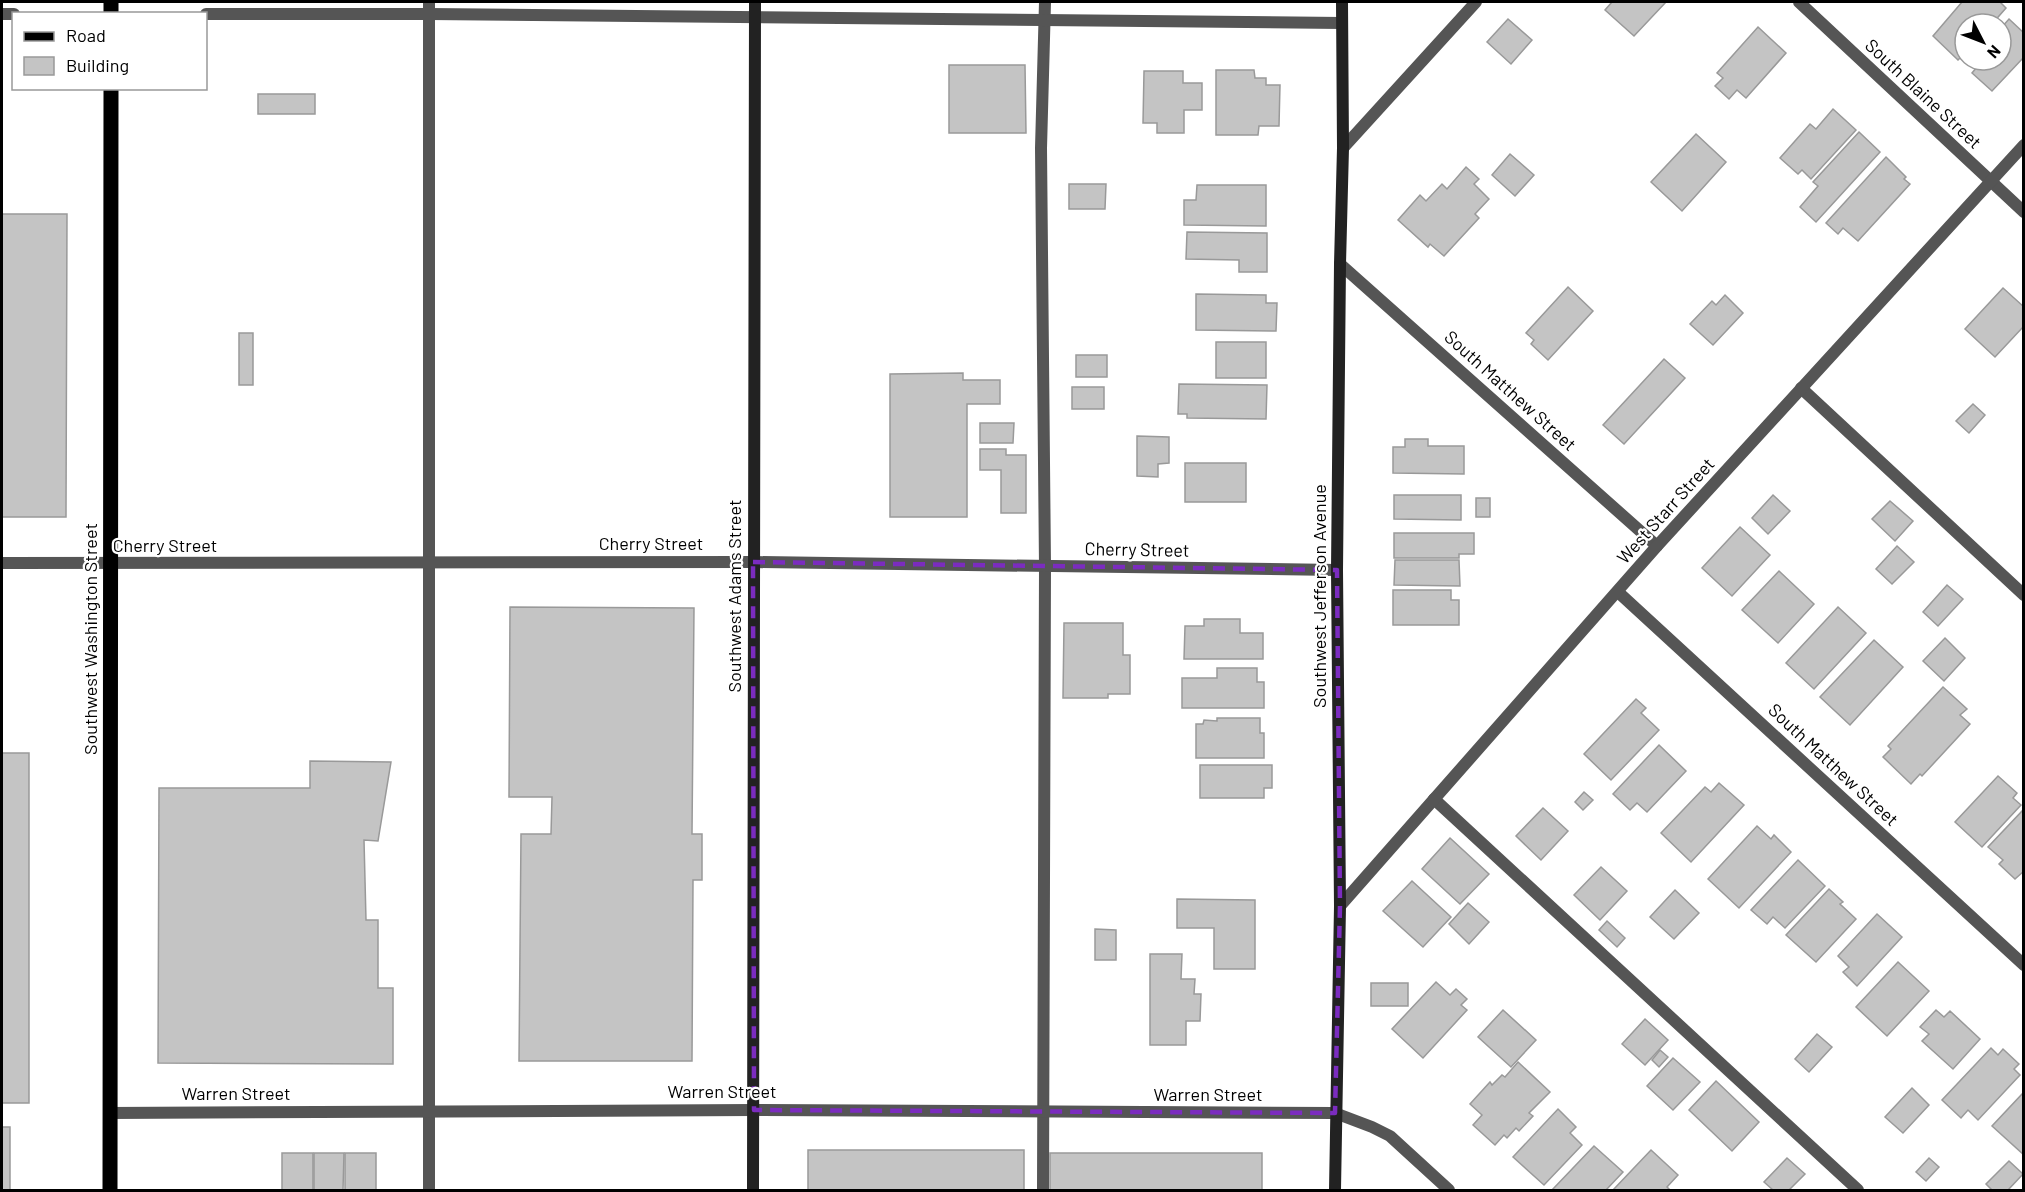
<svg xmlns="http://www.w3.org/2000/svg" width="2025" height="1192" viewBox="0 0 2025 1192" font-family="Barlow,sans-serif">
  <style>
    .building { fill: #c4c4c4; stroke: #999; stroke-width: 1.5 }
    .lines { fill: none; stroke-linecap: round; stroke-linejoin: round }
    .lane { stroke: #555; stroke-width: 12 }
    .street { stroke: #555; stroke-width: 12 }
    .secondary { stroke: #222; stroke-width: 12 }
    .primary { stroke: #000; stroke-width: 15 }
    .marked { fill: none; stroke: #7b2cbf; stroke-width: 4.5; stroke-dasharray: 12 8; stroke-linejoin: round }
    .labels { text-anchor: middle; stroke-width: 4.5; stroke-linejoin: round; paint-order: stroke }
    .street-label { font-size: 18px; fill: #000; stroke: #fff }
  </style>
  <rect width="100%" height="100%" fill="#fff"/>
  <!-- building -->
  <g class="building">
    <polygon points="1612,2 1666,2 1634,36 1605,10"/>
    <polygon points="1962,2 2000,2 2006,8 1992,24 1965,24 1965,53 1958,60 1933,36"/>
    <polygon points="1508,19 1532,40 1511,64 1487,42"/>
    <polygon points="2009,19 2024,33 2024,57 1992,91 1972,73 1977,67 1970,61 2001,60 2001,28"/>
    <polygon points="1758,27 1786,53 1746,98 1737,90 1729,99 1715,86 1723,78 1717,73"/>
    <polygon points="949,65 1025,65 1026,133 949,133"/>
    <polygon points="1216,70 1254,70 1255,78 1266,78 1266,85 1280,85 1279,126 1259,126 1258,135 1216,135"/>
    <polygon points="1144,71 1183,71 1183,83 1202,83 1202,110 1184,110 1184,133 1157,133 1157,123 1143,123"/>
    <rect x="258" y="94" width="57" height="20"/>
    <polygon points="1833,109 1856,130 1811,179 1802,170 1798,174 1780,158 1810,124 1816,129"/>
    <polygon points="1859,132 1880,152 1816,222 1800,207 1818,186 1813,182"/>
    <polygon points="1696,134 1726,162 1682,211 1651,182"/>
    <polygon points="1510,154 1534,175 1515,196 1492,175"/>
    <polygon points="1886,157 1906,177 1904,179 1910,184 1858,241 1843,228 1838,234 1826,223"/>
    <polygon points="1466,167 1479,179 1474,184 1489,199 1475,214 1479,218 1444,256 1430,244 1428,247 1398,220 1420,195 1426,201 1442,184 1447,189"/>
    <polygon points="1069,184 1106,184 1105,209 1069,209"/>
    <polygon points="1197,185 1266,185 1266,226 1184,225 1184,200 1196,200"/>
    <polygon points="2,214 67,214 66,517 2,517"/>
    <polygon points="1187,232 1267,233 1267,272 1239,272 1239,260 1186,259"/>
    <polygon points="1568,287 1593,311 1548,360 1531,344 1534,340 1526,333"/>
    <polygon points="2003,288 2024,307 2024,326 1995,357 1965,329"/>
    <polygon points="1196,294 1266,295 1266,303 1277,303 1276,331 1196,330"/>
    <polygon points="1725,295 1743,313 1713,345 1690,324 1712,301 1716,305"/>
    <rect x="239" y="333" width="14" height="52"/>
    <rect x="1216" y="342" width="50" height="36"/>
    <rect x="1076" y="355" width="31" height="22"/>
    <polygon points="1664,359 1685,378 1624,444 1603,425"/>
    <polygon points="963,373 963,380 1000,380 1000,404 967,404 967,517 890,517 890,374"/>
    <polygon points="1179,384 1267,385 1266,419 1187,418 1187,414 1178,414"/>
    <rect x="1072" y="387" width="32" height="22"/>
    <polygon points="1973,404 1985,415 1969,433 1956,421"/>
    <polygon points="980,423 1014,423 1013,443 980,443"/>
    <polygon points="1137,436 1169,437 1169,463 1158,464 1158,477 1137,476"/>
    <polygon points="1405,439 1428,439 1428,446 1464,446 1464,474 1393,473 1393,447 1405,447"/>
    <polygon points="980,449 1006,449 1006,455 1026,455 1026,513 1001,513 1001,470 980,470"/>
    <rect x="1185" y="463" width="61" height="39"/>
    <polygon points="1394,495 1461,495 1461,520 1394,519"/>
    <polygon points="1773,495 1790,511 1768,534 1752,518"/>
    <rect x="1476" y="498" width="14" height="19"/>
    <polygon points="1890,501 1913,521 1895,541 1872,519"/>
    <polygon points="1740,527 1770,555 1732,596 1702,568"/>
    <polygon points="1394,533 1474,533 1474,554 1459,554 1459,558 1394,558"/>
    <polygon points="1897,546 1914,562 1892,584 1876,569"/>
    <polygon points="1395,560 1459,560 1460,586 1394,585"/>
    <polygon points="1779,571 1814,604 1778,643 1742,610"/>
    <polygon points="1947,585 1963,599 1938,626 1923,612"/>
    <polygon points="1393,590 1451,590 1451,600 1459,600 1459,625 1393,625"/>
    <polygon points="510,607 694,608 692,834 702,834 702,880 693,880 692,1061 519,1061 521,834 551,834 552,797 509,797"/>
    <polygon points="1838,607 1866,633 1814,689 1786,663"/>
    <polygon points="1204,619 1240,619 1240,633 1263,633 1263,659 1184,659 1185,626 1204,626"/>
    <polygon points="1064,623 1123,623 1123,655 1130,655 1130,694 1108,694 1108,698 1063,698"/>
    <polygon points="1945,638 1965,658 1944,681 1923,661"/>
    <polygon points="1874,640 1903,667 1850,725 1820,697"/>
    <polygon points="1217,668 1257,668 1257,682 1264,682 1264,708 1182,708 1182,678 1217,678"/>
    <polygon points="1943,687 1967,709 1960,715 1970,724 1922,776 1920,774 1911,784 1883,757 1891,749 1888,746"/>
    <polygon points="1636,699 1646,708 1641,713 1659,730 1611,780 1584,754"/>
    <polygon points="1217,718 1260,718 1260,733 1264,733 1264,758 1196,758 1196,724 1203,724 1204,720 1217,721"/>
    <polygon points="1659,745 1686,771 1647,812 1637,803 1630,810 1613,794"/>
    <rect x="2" y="753" width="27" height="350"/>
    <polygon points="310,761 391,762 378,841 364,840 366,920 378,920 378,988 393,988 393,1064 158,1063 159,788 310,788"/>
    <polygon points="1200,765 1272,765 1272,788 1264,788 1264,798 1200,798"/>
    <polygon points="1998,776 2017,793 2013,798 2021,805 1982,847 1955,822"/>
    <polygon points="1719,783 1744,805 1691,862 1661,833 1705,787 1711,792"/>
    <polygon points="1584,792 1593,800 1583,810 1575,802"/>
    <polygon points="1543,808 1568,831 1541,860 1516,836"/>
    <polygon points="2024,809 2024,871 2015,879 1999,864 2003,860 1988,847"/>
    <polygon points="1757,826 1771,839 1774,835 1791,852 1739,908 1708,879"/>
    <polygon points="1450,838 1489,874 1460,904 1422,869"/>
    <polygon points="1798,860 1825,886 1785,928 1773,917 1767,924 1751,910"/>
    <polygon points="1601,867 1627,891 1600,920 1574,895"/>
    <polygon points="1412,881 1451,917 1423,947 1383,911"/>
    <polygon points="1829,889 1843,902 1840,904 1856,919 1816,962 1786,935"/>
    <polygon points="1675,890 1699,913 1674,939 1650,917"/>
    <polygon points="1177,899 1255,900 1255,969 1214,969 1214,928 1177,928"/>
    <polygon points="1468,903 1489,922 1469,944 1449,924"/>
    <polygon points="1877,914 1902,937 1857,986 1843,972 1849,967 1838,956"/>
    <polygon points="1607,921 1625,938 1617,947 1599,930"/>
    <polygon points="1095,929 1116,930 1116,960 1095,960"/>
    <polygon points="1150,954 1182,954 1181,979 1195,979 1194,994 1201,994 1200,1021 1186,1021 1186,1045 1150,1045"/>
    <polygon points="1898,962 1929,991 1887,1036 1856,1007"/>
    <polygon points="1436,982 1450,995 1456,989 1467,999 1461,1005 1467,1010 1423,1058 1392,1029"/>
    <rect x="1371" y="983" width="37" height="23"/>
    <polygon points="1503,1010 1536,1040 1511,1067 1478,1037"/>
    <polygon points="1936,1010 1944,1017 1950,1011 1980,1039 1953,1069 1922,1041 1929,1034 1920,1027"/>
    <polygon points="1645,1019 1668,1040 1645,1065 1622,1044"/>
    <polygon points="1817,1034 1832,1047 1809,1072 1795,1059"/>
    <polygon points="1991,1048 1998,1055 2003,1049 2019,1064 2014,1069 2020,1075 1978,1120 1968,1110 1961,1118 1942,1100"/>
    <polygon points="1660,1050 1668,1057 1659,1067 1652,1060"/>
    <polygon points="1673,1058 1700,1082 1673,1110 1647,1086"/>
    <polygon points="1518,1062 1550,1092 1529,1113 1533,1116 1519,1131 1516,1128 1507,1138 1504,1135 1495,1145 1473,1125 1482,1115 1470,1104 1490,1082 1492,1085 1502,1075 1505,1077"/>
    <polygon points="1716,1081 1759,1122 1732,1151 1689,1110"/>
    <polygon points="1912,1088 1929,1105 1903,1133 1885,1117"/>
    <polygon points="2024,1092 2024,1155 1992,1126"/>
    <polygon points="1558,1109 1576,1127 1570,1133 1582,1145 1544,1185 1513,1157"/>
    <rect x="2" y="1127" width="8" height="63"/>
    <polygon points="1594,1146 1623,1172 1606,1190 1552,1190"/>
    <rect x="808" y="1150" width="216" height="40"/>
    <polygon points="1651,1150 1678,1175 1667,1187 1670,1190 1613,1190"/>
    <rect x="282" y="1153" width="31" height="37"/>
    <polygon points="314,1153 344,1153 343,1190 314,1190"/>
    <rect x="345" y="1153" width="31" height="37"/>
    <rect x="1050" y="1153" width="212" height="37"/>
    <polygon points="1787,1158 1805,1174 1789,1190 1773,1190 1764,1182"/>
    <polygon points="1929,1158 1939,1167 1926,1181 1916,1172"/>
    <polygon points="2009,1161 2023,1174 2008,1190 1992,1190 1986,1184"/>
  </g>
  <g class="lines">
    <!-- lane -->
    <g class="lane">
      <polyline points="1801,388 2024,595"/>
      <polyline points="1434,799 1858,1190"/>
      <polyline points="429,1190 429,2"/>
      <polyline points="1043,1190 1045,566 1041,148 1045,2"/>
    </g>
    <!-- street -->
    <g class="street">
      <polyline points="1799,2 2024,212"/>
      <polyline points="2,14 14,14"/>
      <polyline points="206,14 429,14 1342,23"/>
      <polyline points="1343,148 1476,2"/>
      <polyline points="1340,264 1657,546"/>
      <polyline points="2,563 753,562 1337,570"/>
      <polyline points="1618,592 2024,965"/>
      <polyline points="1340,906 1657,546 2024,145"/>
      <polyline points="109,1113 754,1110 1335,1113 1372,1127 1390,1136 1449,1190"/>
    </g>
    <!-- secondary -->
    <g class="secondary">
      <polyline points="753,1190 755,2"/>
      <polyline points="1335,1190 1340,906 1337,570 1340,264 1343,148 1342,2"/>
    </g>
    <!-- primary -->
    <g class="primary">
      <polyline points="111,14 111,2"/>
      <polyline points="110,1190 111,88"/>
    </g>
  </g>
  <!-- marked area -->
  <path class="marked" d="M 753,562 L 1337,570 L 1340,906 L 1335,1113 L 754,1110 Z"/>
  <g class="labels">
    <!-- street labels -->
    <g class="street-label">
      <text transform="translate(1923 94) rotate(43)" y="6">South Blaine Street</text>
      <text transform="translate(1510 391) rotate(42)" y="6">South Matthew Street</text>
      <text transform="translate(1666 511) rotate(-48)" y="6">West Starr Street</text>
      <text x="651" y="550">Cherry Street</text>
      <text x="165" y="552">Cherry Street</text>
      <text transform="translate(1137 550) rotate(1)" y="6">Cherry Street</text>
      <text transform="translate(735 596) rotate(-90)" y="6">Southwest Adams Street</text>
      <text transform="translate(1320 596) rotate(-90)" y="6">Southwest Jefferson Avenue</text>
      <text transform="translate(91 639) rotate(-90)" y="6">Southwest Washington Street</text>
      <text transform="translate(1833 765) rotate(43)" y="6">South Matthew Street</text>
      <text x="722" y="1098">Warren Street</text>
      <text x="236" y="1100">Warren Street</text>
      <text x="1208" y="1101">Warren Street</text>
    </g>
  </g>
  <!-- border -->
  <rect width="2025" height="1192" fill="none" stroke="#000000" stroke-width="6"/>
  <!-- legend -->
  <rect x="12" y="12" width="195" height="78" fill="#ffffff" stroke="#999999" stroke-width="1.5"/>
  <rect x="24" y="32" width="30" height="9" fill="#000000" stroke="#999999" stroke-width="1.5"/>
  <text x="66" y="42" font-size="18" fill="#000000">Road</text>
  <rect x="24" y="57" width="30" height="18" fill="#c4c4c4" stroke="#999999" stroke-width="1.5"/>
  <text x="66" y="72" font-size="18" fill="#000000">Building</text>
  <!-- north arrow -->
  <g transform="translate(1983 42) rotate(132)"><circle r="28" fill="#ffffff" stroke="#999999" stroke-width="1.5"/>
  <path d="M0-4.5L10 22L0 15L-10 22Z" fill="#000000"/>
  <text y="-9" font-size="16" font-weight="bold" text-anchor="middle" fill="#000000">N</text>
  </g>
</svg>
